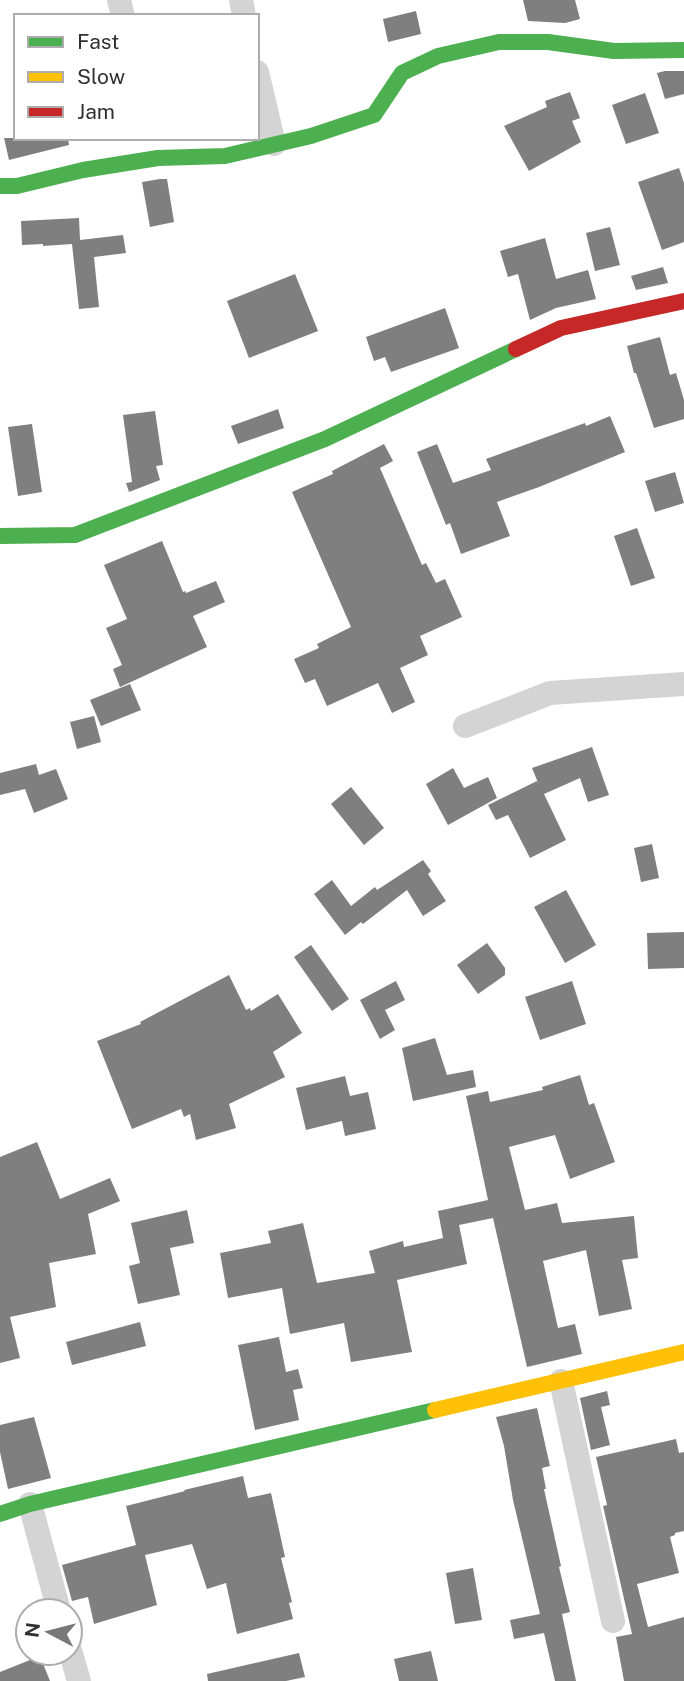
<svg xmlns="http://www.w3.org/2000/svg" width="684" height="1681" viewBox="0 0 684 1681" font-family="'Public Sans',sans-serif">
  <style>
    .building { fill: #7f7f7f }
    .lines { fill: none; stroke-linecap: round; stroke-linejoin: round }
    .street { stroke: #d4d4d4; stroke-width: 24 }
    .fast { stroke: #4caf50; stroke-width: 16 }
    .slow { stroke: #ffc107; stroke-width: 16 }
    .jam { stroke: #c62828; stroke-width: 16 }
  </style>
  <rect width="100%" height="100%" fill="#fff"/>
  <!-- building -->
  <g class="building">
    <polygon points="523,0 575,0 580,19 565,23 528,21"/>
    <polygon points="416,11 421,34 388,42 383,19"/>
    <polygon points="665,71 684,71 684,94 665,99 657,73"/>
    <polygon points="570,92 580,118 572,121 581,142 529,171 504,126 547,107 545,101"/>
    <polygon points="645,93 659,133 626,144 612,105"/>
    <polygon points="4,138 68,138 69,145 9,160"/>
    <polygon points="679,168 684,183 684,242 662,250 638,182"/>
    <polygon points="160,179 167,179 174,222 150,227 142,182"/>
    <polygon points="79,218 80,240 123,235 126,253 94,257 99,307 79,309 72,244 43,246 43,244 22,245 21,221"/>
    <polygon points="610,227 620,265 595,271 586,233"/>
    <polygon points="545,238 556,279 588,270 596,299 556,308 530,320 518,274 508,277 500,251"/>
    <polygon points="663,267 668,283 636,290 631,276"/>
    <polygon points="295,274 318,331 249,358 227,301"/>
    <polygon points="445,308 459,348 391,372 385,357 374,361 366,337"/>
    <polygon points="660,337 670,375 676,373 684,400 684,419 654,428 636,373 634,373 627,346"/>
    <polygon points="278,409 284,428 238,444 231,426"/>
    <polygon points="155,411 163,465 156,466 160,480 129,492 126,483 132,482 123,415"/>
    <polygon points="610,416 625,452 539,487 497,502 510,536 461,554 450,523 446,525 417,452 437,444 453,483 491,470 486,459 585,423 586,426"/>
    <polygon points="32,424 42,492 18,496 8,427"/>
    <polygon points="384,444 393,461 380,468 422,565 426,563 436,583 445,579 462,617 420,636 428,655 400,668 415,702 392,713 378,683 327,706 315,679 305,683 294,659 319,648 317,644 351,627 292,492 333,474 332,471"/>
    <polygon points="675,472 684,503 655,512 645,481"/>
    <polygon points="637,528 655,578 631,586 614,536"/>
    <polygon points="162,541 183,592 185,591 186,593 216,581 225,602 193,616 207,647 120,687 113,669 122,665 106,628 127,619 104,565"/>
    <polygon points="130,684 141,710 101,726 90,700"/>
    <polygon points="94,716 101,742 77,749 70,722"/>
    <polygon points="592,747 609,795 588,802 580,778 544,794 566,840 530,858 508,815 496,820 488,805 537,781 539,785 532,768"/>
    <polygon points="36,764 39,775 56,769 68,799 34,813 25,789 0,795 0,773"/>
    <polygon points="453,768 464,788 488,777 497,798 448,825 426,784"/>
    <polygon points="351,787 384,828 364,845 331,804"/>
    <polygon points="652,844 659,878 641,882 634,848"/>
    <polygon points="423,860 431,871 428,874 446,901 423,916 407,890 363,924 361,922 345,935 314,894 332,880 351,906 375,887 377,890"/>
    <polygon points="566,890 596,945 565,963 534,907"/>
    <polygon points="684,932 684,968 648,969 647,933"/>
    <polygon points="487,943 505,968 505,975 478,994 457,965"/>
    <polygon points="311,945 349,999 332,1011 294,957"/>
    <polygon points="229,975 246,1010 250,1008 251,1011 278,994 302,1033 273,1052 285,1077 229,1104 236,1128 196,1140 190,1114 184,1117 181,1109 132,1129 97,1041 141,1024 140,1022"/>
    <polygon points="396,981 405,1000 385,1010 395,1030 380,1039 360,1000"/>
    <polygon points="572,981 586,1024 540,1040 525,997"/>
    <polygon points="435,1038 447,1075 473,1070 476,1087 413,1101 402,1048"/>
    <polygon points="580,1075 589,1105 594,1103 615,1162 570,1179 555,1135 509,1147 525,1210 557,1203 562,1223 634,1216 638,1258 622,1260 632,1309 599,1316 586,1250 543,1261 558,1328 575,1324 582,1354 527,1367 493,1218 459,1225 467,1264 397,1280 412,1352 351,1362 344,1323 290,1334 282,1288 228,1298 220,1253 271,1243 268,1231 303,1223 317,1283 375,1273 369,1251 403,1241 404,1247 443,1238 438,1211 488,1200 466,1096 488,1091 490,1102 543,1090 542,1087"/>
    <polygon points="345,1076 350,1096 368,1092 376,1129 345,1136 342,1121 306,1130 296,1088"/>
    <polygon points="37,1142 60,1199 110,1178 120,1201 88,1214 96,1254 49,1263 56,1307 10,1317 20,1358 0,1363 0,1157"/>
    <polygon points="187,1210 194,1243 170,1248 180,1295 138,1304 129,1266 140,1263 131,1223"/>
    <polygon points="140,1322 146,1346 72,1365 66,1342"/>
    <polygon points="279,1337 286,1372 298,1369 303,1388 293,1390 299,1420 255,1430 238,1345"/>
    <polygon points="607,1391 610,1405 601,1407 610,1445 591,1450 580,1398"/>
    <polygon points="537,1408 550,1466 542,1468 546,1489 544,1489 561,1566 559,1567 570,1612 562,1614 576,1681 555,1681 544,1633 514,1639 510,1620 540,1614 513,1500 504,1446 496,1417"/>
    <polygon points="34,1417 51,1478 8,1489 0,1452 0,1425"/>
    <polygon points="676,1439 679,1453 684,1452 684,1531 675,1533 675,1535 670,1537 679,1573 637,1584 648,1627 684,1617 684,1681 624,1681 616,1637 632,1634 603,1506 607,1505 596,1457"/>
    <polygon points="243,1476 248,1498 271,1493 285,1557 281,1558 292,1602 289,1603 293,1619 237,1634 226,1583 207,1589 192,1544 145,1555 157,1605 94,1624 88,1597 72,1601 62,1565 136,1545 126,1506 185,1491 184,1490"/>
    <polygon points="473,1568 482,1620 455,1624 446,1573"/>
    <polygon points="431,1651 438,1681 399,1681 394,1659"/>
    <polygon points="299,1653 305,1677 286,1681 208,1681 207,1674"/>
    <polygon points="40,1656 50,1681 0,1681 0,1672"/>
  </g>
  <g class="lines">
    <!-- street -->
    <g class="street">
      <polyline points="119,0 123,16"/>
      <polyline points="241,0 244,16"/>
      <polyline points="257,72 274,144"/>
      <polyline points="465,726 550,693 684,684"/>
      <polyline points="561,1381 613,1621"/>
      <polyline points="30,1504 59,1611"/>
      <polyline points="70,1650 79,1681"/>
    </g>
    <!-- fast -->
    <g class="fast">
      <polyline points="0,186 17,186 83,170 158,158 225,156 311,136 374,115 402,73 438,56 499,42 548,42 614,51 684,50"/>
      <polyline points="0,536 75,535 325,439 516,349"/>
      <polyline points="0,1514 30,1504 435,1410"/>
    </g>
    <!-- slow -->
    <polyline class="slow" points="435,1410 684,1352"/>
    <!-- jam -->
    <polyline class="jam" points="516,349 561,328 684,301"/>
  </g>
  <!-- legend -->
  <rect x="14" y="14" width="245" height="126" fill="#ffffff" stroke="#acacac" stroke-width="2"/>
  <rect x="28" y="37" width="35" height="10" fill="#4caf50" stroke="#acacac" stroke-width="2"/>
  <text x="77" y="49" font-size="21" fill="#303030">Fast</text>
  <rect x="28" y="72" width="35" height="10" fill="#ffc107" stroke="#acacac" stroke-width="2"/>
  <text x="77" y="84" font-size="21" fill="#303030">Slow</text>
  <rect x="28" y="107" width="35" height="10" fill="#c62828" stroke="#acacac" stroke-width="2"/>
  <text x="77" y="119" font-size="21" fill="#303030">Jam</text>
  <!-- north arrow -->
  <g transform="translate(49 1632) rotate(277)"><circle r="33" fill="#ffffff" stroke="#acacac" stroke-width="2"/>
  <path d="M0-5L12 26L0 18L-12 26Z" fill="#787878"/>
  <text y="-10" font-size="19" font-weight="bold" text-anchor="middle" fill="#303030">N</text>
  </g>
</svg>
